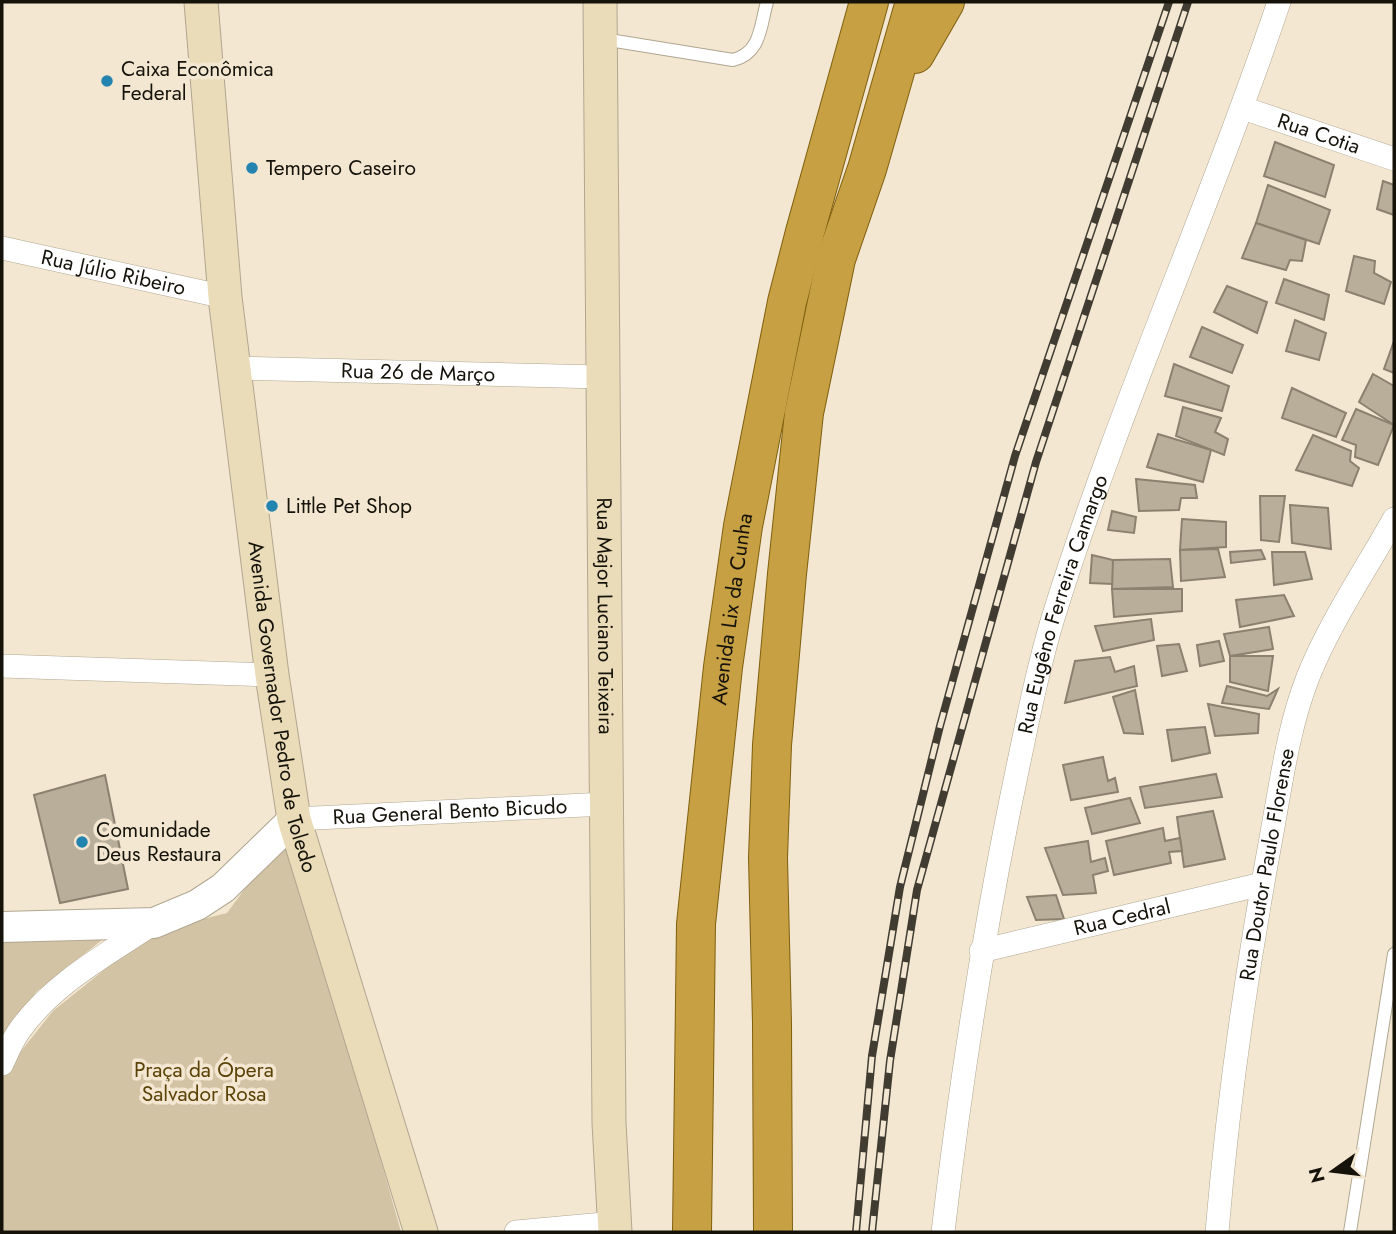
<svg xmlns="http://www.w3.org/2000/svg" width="1396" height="1234" viewBox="0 0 1396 1234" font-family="Jost,sans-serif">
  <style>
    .green { fill: #d3c3a5 }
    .building { fill: #b9ae99; stroke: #8b816e; stroke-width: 2 }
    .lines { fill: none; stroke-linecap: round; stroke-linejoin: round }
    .service-casing { stroke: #b0a691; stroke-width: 14 }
    .minor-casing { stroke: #b0a691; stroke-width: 24 }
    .tertiary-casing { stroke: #b0a691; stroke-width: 32 }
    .secondary-casing { stroke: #b0a691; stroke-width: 35 }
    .trunk-casing { stroke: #7f5f0f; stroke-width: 40 }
    .service { stroke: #fff; stroke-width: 12 }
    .minor { stroke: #fff; stroke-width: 23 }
    .tertiary { stroke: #fff; stroke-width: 30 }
    .secondary { stroke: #eadcb8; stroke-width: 33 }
    .trunk { stroke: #c6a042; stroke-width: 38 }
    .rail-casing { stroke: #413c32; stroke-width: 8 }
    .rail { stroke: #f3e7d2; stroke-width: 5; stroke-dasharray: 16; stroke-linecap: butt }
    .poi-dot { fill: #2384af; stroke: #f3e7d2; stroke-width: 2.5 }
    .labels { text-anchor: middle; stroke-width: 7; stroke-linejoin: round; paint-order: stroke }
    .poi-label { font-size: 21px; fill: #15120a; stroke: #f3e7d2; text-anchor: start }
    .street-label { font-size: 21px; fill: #15120a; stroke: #f3e7d2 }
    .park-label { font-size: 21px; fill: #5a4206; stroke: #f3e7d2 }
  </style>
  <rect width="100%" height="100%" fill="#f3e7d2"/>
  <!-- green -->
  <g class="green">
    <polygon points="288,830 401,1232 2,1232 2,1075 53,1011 124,954 160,930 227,913"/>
    <polygon points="2,939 102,940 36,992 2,1050"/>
  </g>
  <!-- building -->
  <g class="building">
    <polygon points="1275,142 1334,165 1325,197 1264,176"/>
    <polygon points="1383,181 1394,185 1394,215 1377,209"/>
    <polygon points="1268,185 1330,210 1319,244 1256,223"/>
    <polygon points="1256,223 1306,240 1302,261 1290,260 1286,270 1242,258"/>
    <polygon points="1354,256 1375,261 1374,273 1391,282 1384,304 1346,291"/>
    <polygon points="1284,279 1329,295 1324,320 1276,303"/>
    <polygon points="1227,286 1267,302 1257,333 1214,312"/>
    <polygon points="1295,320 1326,333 1319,360 1286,351"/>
    <polygon points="1202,327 1243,345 1232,373 1190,357"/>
    <polygon points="1394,341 1394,373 1384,369"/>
    <polygon points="1174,364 1229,386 1222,411 1165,396"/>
    <polygon points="1373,374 1394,386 1394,425 1359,402"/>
    <polygon points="1292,388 1346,413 1336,437 1282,418"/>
    <polygon points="1183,407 1221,418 1215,432 1228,439 1224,455 1176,436"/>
    <polygon points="1356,409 1394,425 1378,465 1355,457 1356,445 1342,440"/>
    <polygon points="1158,434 1211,450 1203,482 1147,467"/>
    <polygon points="1313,435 1351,451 1350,461 1359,468 1352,486 1296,470"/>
    <polygon points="1136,479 1195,485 1197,498 1181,498 1179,510 1139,511"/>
    <polygon points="1260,496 1285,496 1279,542 1261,540"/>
    <polygon points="1290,505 1328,508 1331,549 1292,543"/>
    <polygon points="1112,511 1136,517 1134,533 1108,530"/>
    <polygon points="1182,519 1226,522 1226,547 1180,550"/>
    <polygon points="1218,549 1225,577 1181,581 1180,550"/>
    <polygon points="1261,550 1265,559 1231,563 1230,552"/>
    <polygon points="1272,552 1305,552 1312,579 1274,585"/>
    <polygon points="1092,555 1113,560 1113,584 1090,583"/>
    <polygon points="1170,559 1173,587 1112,589 1113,560"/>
    <polygon points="1112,589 1182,589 1182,611 1114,617"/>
    <polygon points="1284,595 1294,616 1240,627 1236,600"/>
    <polygon points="1151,619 1154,640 1103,651 1095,626"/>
    <polygon points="1269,627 1273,649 1230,656 1224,634"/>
    <polygon points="1219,641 1224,661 1200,666 1197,645"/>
    <polygon points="1179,644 1187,671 1162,676 1157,646"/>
    <polygon points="1230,656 1273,656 1268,691 1230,682"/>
    <polygon points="1110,657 1115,672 1134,666 1137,686 1065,703 1075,661"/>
    <polygon points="1227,686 1267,696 1278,689 1269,709 1222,703"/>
    <polygon points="1135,690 1143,734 1124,733 1113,697"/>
    <polygon points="1208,704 1259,714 1258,733 1215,736"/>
    <polygon points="1205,727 1210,753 1172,761 1167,730"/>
    <polygon points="1103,757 1108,781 1115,778 1118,792 1071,800 1063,765"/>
    <polygon points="1216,774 1222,797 1145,808 1140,787"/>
    <polygon points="105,775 128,889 60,903 34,795"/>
    <polygon points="1130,798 1140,823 1092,834 1085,808"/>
    <polygon points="1213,811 1225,859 1184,867 1177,817"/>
    <polygon points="1163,828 1165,841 1180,838 1182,851 1169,852 1171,863 1114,875 1106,841"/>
    <polygon points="1088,841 1091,862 1105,858 1108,871 1093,875 1096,893 1063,895 1045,848"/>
    <polygon points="1056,895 1064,919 1036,920 1027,897"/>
  </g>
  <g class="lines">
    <defs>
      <g id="service">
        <path d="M 603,39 L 733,60 C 761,53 760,27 767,2"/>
        <polyline points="1350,1232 1394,954"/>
      </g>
      <g id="minor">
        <path id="s1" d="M 1243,108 L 1394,159"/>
        <path id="s2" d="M 2,248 L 225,297"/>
        <path id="s3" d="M 234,368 L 601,377"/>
        <polyline points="2,666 272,675"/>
        <path id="s4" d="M 294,819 L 606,804"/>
        <path id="s5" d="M 981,951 L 1262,884"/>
        <path d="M 2,1064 C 7,1053 12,1041 19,1031 C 53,983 106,955 154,923"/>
        <polyline points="516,1232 615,1223"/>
        <path id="s6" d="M 943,1232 C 960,1087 982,943 1011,800 C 1024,739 1035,678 1053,618 C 1118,409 1209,209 1279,2"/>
        <path id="s7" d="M 1217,1232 C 1228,1100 1247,968 1271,838 C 1281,784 1288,728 1308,677 C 1330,622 1365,571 1394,519"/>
      </g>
      <polyline id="tertiary" points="2,927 154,923 197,905 223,888 294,819"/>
      <g id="secondary">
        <path id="s8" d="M 201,2 L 225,297 L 272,675 L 294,819 L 421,1232"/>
        <path id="s9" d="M 600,2 L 609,1123 L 615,1232"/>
      </g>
      <g id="trunk">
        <polyline points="915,54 945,2"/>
        <path id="s10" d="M 692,1232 L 696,924 L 723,667 L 743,526 L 787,302 L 805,232 L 869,2"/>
        <polyline points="773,1232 772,1023 768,858 772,745 787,574 804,413 836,259 867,169 915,2"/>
      </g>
    </defs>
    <!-- service casing -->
    <use href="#service" class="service-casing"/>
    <!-- minor casing -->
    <use href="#minor" class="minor-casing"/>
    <!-- tertiary casing -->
    <use href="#tertiary" class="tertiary-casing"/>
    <!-- secondary casing -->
    <use href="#secondary" class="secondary-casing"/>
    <!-- trunk casing -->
    <use href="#trunk" class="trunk-casing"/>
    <!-- service -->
    <use href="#service" class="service"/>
    <!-- minor -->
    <use href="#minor" class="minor"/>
    <!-- tertiary -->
    <use href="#tertiary" class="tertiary"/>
    <!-- secondary -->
    <use href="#secondary" class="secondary"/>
    <!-- trunk -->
    <use href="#trunk" class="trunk"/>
    <defs>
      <g id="rail">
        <polyline points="856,1232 872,1056 900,887 940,726 1015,456 1169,2"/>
        <polyline points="872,1232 890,1061 917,890 1036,462 1188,2"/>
      </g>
    </defs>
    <!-- rail casing -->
    <use href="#rail" class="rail-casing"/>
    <!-- rail -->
    <use href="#rail" class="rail"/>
  </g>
  <!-- markers -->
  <g class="poi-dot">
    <circle cx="107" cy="81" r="7"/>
    <circle cx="252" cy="168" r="7"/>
    <circle cx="272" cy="506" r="7"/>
    <circle cx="82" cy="842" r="7"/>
  </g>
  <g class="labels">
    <!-- poi labels -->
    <g class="poi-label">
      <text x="121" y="76">Caixa Econômica<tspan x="121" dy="24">Federal</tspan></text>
      <text x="266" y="175">Tempero Caseiro</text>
      <text x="286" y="513">Little Pet Shop</text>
      <text x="96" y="837">Comunidade<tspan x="96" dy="24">Deus Restaura</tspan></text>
    </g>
    <!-- street labels -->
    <g class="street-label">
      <text dy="7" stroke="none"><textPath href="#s1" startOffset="80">Rua Cotia</textPath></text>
      <text dy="7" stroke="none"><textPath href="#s2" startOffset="114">Rua Júlio Ribeiro</textPath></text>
      <text dy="7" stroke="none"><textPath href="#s3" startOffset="184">Rua 26 de Março</textPath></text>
      <text dy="7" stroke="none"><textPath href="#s6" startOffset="640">Rua Eugêno Ferreira Camargo</textPath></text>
      <text dy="7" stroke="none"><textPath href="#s10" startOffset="625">Avenida Lix da Cunha</textPath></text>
      <text dy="7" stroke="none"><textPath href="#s9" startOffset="614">Rua Major Luciano Teixeira</textPath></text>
      <text dy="7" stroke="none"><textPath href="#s8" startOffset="710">Avenida Governador Pedro de Toledo</textPath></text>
      <text dy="7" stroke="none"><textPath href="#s4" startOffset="156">Rua General Bento Bicudo</textPath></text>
      <text dy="7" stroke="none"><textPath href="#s7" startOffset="371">Rua Doutor Paulo Florense</textPath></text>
      <text dy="7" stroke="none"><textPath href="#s5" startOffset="145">Rua Cedral</textPath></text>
    </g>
    <!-- park labels -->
    <g class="park-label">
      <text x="204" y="1077">Praça da Ópera<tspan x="204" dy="24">Salvador Rosa</tspan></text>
    </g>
  </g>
  <!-- border -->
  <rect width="1396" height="1234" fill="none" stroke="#15120a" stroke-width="7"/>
  <!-- north arrow -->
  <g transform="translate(1333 1171) rotate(256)" stroke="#f3e7d2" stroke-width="5" paint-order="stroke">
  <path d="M0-5L12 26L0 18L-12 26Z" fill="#15120a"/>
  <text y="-10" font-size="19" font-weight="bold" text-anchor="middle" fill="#15120a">N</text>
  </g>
</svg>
